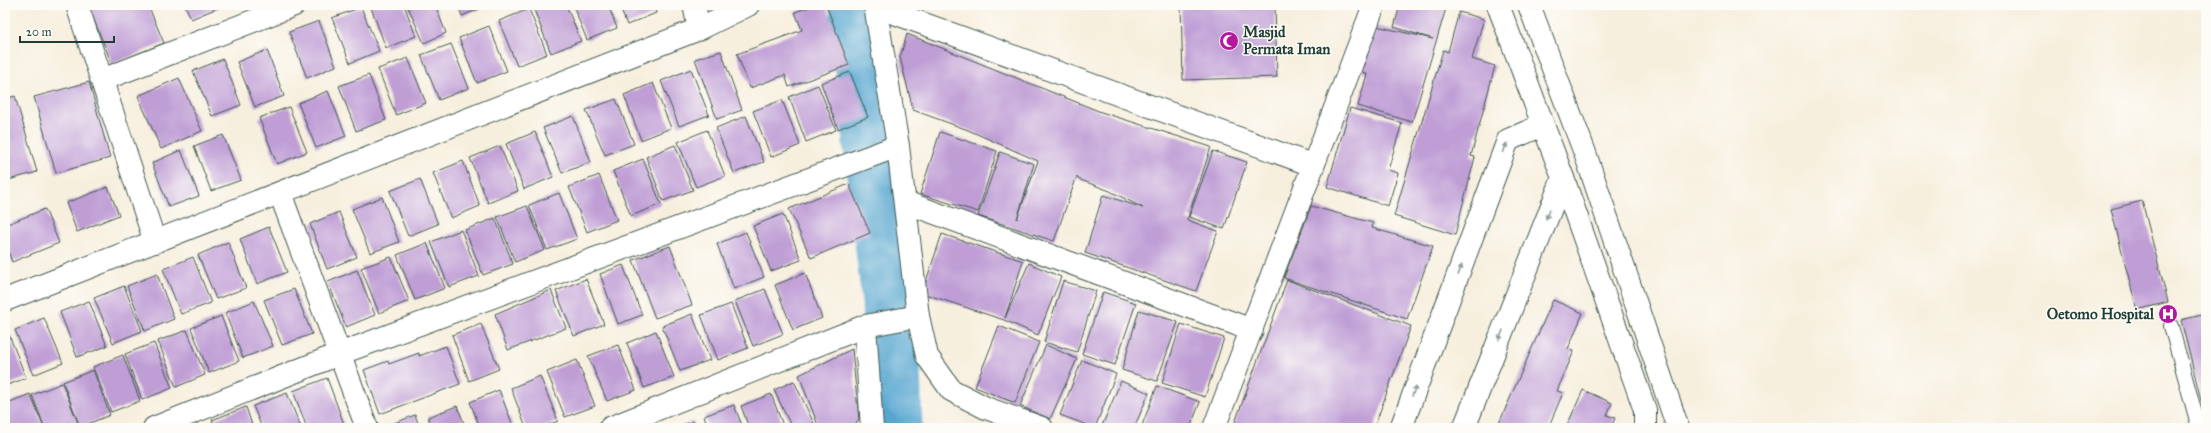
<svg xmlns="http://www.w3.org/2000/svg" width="2211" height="433" font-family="'IM FELL Great Primer',serif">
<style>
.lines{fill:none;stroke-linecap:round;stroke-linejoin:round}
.river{stroke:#56a6d0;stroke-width:57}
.building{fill:#bf9ed6}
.lane-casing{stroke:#3f584e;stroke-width:16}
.street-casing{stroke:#3f584e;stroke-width:24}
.lane{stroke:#fff;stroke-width:14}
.street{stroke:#fff;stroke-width:22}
.oneway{fill:#8f9e9a}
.labels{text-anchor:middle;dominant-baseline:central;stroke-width:3;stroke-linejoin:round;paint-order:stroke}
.poi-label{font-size:15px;font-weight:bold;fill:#1f3d34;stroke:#fdfcf7;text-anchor:start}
</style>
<rect width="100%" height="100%" fill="#fdfcf7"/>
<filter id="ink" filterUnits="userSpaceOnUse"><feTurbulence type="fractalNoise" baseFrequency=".025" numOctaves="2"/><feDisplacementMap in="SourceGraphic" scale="8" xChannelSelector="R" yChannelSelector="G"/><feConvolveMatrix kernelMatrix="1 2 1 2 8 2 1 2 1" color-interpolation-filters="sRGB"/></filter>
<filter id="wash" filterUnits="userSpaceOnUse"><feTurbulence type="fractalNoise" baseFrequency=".012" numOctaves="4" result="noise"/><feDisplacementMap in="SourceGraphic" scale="16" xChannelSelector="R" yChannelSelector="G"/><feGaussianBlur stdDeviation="0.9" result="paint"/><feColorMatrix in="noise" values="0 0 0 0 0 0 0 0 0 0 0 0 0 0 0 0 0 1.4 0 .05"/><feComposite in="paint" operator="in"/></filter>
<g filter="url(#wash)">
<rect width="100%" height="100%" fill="#f7efde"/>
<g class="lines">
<polyline class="river" points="858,5 868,115 890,300 894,428"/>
</g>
<g id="blocks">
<g class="building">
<polygon points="88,5 148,5 164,43 112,64"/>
<polygon points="185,5 220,5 220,7 191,19"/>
<polygon points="370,5 404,5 416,36 386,48"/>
<polygon points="407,5 435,5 446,33 424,43"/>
<polygon points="458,5 489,5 462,16"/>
<polygon points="539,5 566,5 581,41 551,53 533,7"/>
<polygon points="573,5 608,5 617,28 587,40"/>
<polygon points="619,5 653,5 656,13 627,25"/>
<polygon points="814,5 826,5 849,65 789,87 785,75 750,88 737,54 802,30 795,12"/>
<polygon points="1181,5 1275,5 1277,77 1183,80"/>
<polygon points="1400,5 1447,5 1412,122 1358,106 1367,74 1362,72 1376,26 1433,39 1394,27"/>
<polygon points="361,7 379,51 350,63 332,18"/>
<polygon points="529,9 547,54 517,66 499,21"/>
<polygon points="1459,12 1484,19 1472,59 1495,66 1471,156 1475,157 1455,235 1394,216 1443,50 1448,52"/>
<polygon points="319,21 336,66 307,78 289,32"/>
<polygon points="489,26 507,71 477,83 459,38"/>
<polygon points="907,34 1101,112 1211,147 1187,220 1218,231 1196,291 1085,253 1103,195 1143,208 1110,191 1078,179 1077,176 1054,241 978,216 1000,152 1034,164 1017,219 1038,161 968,130 913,110 900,57"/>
<polygon points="451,44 469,88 439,100 421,55"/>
<polygon points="267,50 284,96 255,107 237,62"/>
<polygon points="721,51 742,110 717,119 695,59"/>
<polygon points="5,56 10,74 5,76"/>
<polygon points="408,58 426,103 396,115 378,69"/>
<polygon points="223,59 241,105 212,116 193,71"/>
<polygon points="691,69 709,115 679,126 661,81"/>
<polygon points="850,72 868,117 838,129 821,83"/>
<polygon points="369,75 386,120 356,131 339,86"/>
<polygon points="179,78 202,131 161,149 138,96"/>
<polygon points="89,82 110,158 56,173 34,97"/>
<polygon points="653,83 671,128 641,140 624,95"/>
<polygon points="818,85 836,130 806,142 789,97"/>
<polygon points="328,91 346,136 316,148 298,103"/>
<polygon points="15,96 37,172 5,181 5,99"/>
<polygon points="616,99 634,144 605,155 586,110"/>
<polygon points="782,100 800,145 771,157 753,111"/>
<polygon points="289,107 307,152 277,164 259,118"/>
<polygon points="1350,108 1402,123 1388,170 1398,173 1388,206 1327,187"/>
<polygon points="573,116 591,162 562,173 543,128"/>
<polygon points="746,116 764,162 734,173 716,128"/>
<polygon points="707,130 725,176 696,187 678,142"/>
<polygon points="535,132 553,177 524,189 506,144"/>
<polygon points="940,132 997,151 978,212 920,194"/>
<polygon points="223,135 241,180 211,191 194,146"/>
<polygon points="675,145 693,190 663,201 646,157"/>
<polygon points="500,146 518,191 488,203 470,158"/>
<polygon points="181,150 199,196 169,207 152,163"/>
<polygon points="1213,151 1247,162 1224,229 1189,217"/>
<polygon points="643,159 661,204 631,216 613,171"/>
<polygon points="463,161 480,206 451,218 433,173"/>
<polygon points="599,175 617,220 587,232 569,187"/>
<polygon points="420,179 438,224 408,236 390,191"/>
<polygon points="849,184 870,233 811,258 789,209"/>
<polygon points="108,187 119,215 77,232 66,203"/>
<polygon points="559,193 577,239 547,250 529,205"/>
<polygon points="382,197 399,242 370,253 352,209"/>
<polygon points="2142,201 2168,302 2137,310 2111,209"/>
<polygon points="527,206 545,250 515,262 497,217"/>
<polygon points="1311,206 1373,223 1372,228 1433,246 1407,319 1284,278"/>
<polygon points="45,209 59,243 12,262 5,243 5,225"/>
<polygon points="339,212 357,257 327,269 310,224"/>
<polygon points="783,214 801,260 771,271 753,226"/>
<polygon points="495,218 513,264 483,275 465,230"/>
<polygon points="269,227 287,272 257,284 240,239"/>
<polygon points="461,230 479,276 449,287 431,242"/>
<polygon points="746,232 764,277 734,289 717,244"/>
<polygon points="942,234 1023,261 1005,318 1029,263 1061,277 1038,335 1004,320 922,293"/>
<polygon points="228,242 246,288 216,299 198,255"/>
<polygon points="427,243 445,288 415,300 397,255"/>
<polygon points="670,246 692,305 655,318 633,260"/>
<polygon points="193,257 211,303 181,314 163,269"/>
<polygon points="391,257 409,301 379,313 361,268"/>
<polygon points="623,265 642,315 618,324 600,274"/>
<polygon points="357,270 375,315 346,327 328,282"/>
<polygon points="805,273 822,318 793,330 775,285"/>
<polygon points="157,274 174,319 145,331 127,286"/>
<polygon points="586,279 604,324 574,336 556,291"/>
<polygon points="1287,280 1411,326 1374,428 1233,428"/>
<polygon points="1063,281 1096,291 1077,352 1044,342"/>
<polygon points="124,286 142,331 113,343 94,298"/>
<polygon points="294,289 312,334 282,345 264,300"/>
<polygon points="765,289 783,334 753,346 735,301"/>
<polygon points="551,290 566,328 508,350 495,314"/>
<polygon points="1103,292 1136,303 1115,365 1082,354"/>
<polygon points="1553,300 1583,313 1568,349 1574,351 1557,391 1563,393 1548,428 1497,428"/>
<polygon points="89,301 107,346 77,357 60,312"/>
<polygon points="254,301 273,346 243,358 225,313"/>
<polygon points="731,304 748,348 718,360 701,315"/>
<polygon points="1139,310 1178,322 1157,381 1122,370"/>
<polygon points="692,314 710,360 680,371 662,326"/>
<polygon points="2206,314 2206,416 2205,416 2181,320"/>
<polygon points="221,316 239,361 209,373 191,328"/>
<polygon points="44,318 63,363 33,375 15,330"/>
<polygon points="481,324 499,369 469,381 452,335"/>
<polygon points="1181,324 1224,338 1205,397 1162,383"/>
<polygon points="999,326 1039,342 1015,403 975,387"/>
<polygon points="187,330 205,375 176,387 158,341"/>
<polygon points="656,331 674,377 644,388 627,343"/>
<polygon points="8,332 26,378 5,386 5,333"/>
<polygon points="154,343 172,388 142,400 125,354"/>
<polygon points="618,345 636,390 607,401 588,356"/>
<polygon points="1046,345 1077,359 1050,419 1020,406"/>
<polygon points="446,346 460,384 380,414 364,370 388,361 389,364 419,353 419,356"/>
<polygon points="852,349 859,421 849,428 819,428 799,375"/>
<polygon points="123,355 140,401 111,412 93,367"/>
<polygon points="577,360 595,406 565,417 547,372"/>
<polygon points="1082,360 1116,374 1095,428 1060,415"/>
<polygon points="93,370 110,415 80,427 63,382"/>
<polygon points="540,376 558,421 540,428 526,428 511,388"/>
<polygon points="327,378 344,424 335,428 307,428 293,391"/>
<polygon points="794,381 816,428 792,428 774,390"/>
<polygon points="1121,381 1149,393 1134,428 1101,428"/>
<polygon points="62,383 80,428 45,428 32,395"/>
<polygon points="1157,386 1200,402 1190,428 1141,428"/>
<polygon points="499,390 514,428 480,428 470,402"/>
<polygon points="1583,390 1612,403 1607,415 1615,418 1611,428 1566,428"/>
<polygon points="287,393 301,428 262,428 253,406"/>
<polygon points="30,394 44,428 9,428 5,417 5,404"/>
<polygon points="771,394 784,428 749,428 741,406"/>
<polygon points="734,405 743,428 709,428 704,416"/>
<polygon points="457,406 466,428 432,428 428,417"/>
<polygon points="246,407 253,428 215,428 212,420"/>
<polygon points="415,415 420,428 382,428"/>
<polygon points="693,421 696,428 676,428"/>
</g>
</g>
</g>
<g filter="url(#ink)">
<use href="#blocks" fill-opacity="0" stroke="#3f584e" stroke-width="1"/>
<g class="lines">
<defs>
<polyline id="lane" points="2171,326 2199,428"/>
<g id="street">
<polyline points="77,5 155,242"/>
<polyline points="694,5 699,29"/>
<polyline points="875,5 898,146 918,316 927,356 951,390 986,408 1042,428"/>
<polyline points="1498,5 1563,178 1645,410 1645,428"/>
<polyline points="1529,5 1585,153 1678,428"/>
<polyline points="876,10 883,9 1312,165"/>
<polyline points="102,80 294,5"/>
<polyline points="280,193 367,428"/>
<polyline points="905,202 1252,330"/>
<polyline points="5,300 699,29 748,5"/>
<polyline points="865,326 872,428"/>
<polyline points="154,428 339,354 898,146"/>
<polyline points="610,428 865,326 918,316"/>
<polyline points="1214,428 1374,5"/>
<polyline points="1401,428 1508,140 1543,125"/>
<polyline points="1464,428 1563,178"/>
</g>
</defs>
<use href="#lane" class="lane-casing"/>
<use href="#street" class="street-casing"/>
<use href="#lane" class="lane"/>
<use href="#street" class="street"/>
</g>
<defs><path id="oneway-solid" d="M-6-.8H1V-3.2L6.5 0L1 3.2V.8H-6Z"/></defs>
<g class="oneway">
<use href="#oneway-solid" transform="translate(1505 148) rotate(-70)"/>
<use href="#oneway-solid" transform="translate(1548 214) rotate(112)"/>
<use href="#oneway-solid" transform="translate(1460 270) rotate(-70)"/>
<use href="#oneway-solid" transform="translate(1501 335) rotate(112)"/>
<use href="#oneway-solid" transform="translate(1414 391) rotate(-70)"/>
</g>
</g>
<defs>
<symbol id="mosque-disc" viewBox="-11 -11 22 22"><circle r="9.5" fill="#b5179e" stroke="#fdfcf7"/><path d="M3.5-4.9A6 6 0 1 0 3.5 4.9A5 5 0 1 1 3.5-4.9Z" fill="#fff"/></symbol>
<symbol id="hospital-disc" viewBox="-11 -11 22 22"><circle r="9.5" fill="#b5179e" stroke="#fdfcf7"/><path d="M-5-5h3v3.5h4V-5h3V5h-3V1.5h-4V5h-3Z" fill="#fff"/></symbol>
</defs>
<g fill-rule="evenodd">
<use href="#mosque-disc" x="1218" y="30" width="22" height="22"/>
<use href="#hospital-disc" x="2157" y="303" width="22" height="22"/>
</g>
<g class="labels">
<g class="poi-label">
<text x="1243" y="32">Masjid<tspan x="1243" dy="17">Permata Iman</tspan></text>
<text x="2154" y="314" text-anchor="end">Oetomo Hospital</text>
</g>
</g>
<rect width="2211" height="433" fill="none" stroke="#fdfcf7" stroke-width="20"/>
<path d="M20 36v6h94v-6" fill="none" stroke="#1f3d34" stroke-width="2"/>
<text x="26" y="36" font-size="12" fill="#1f3d34" stroke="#fdfcf7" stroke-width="3" paint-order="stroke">20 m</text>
</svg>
